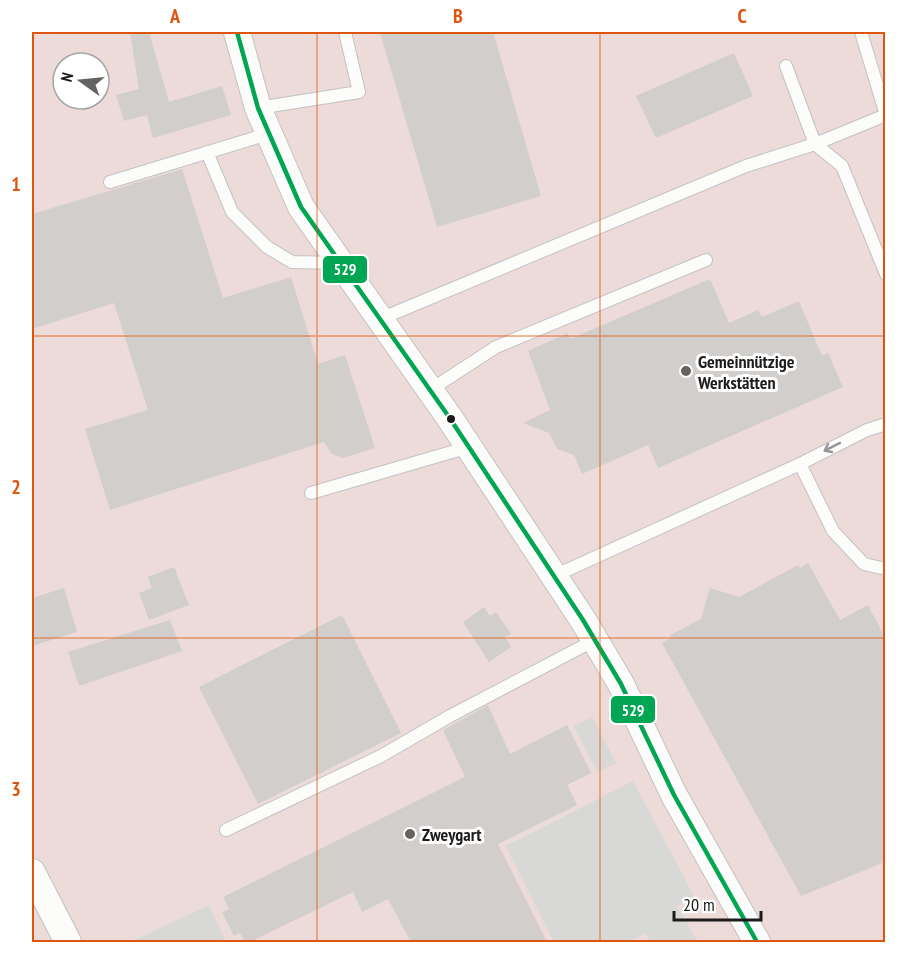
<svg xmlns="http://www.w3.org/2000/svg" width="917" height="974" font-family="'PT Sans Narrow',sans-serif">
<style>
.commercial{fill:#eddbda;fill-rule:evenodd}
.religious{fill:#d8d8d6}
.building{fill:#d1cecc}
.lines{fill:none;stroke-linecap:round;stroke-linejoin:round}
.service-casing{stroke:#c3c2c1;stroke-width:14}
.minor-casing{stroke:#c3c2c1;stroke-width:28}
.service{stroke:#fcfcfb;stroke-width:12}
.minor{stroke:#fcfcfb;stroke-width:26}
.bus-1-casing{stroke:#fff;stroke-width:9}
.bus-1{stroke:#00a651;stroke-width:4.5}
.oneway{stroke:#979797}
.grid{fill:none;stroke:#de560d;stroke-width:1.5;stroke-opacity:0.55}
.poi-dot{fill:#646362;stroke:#fff;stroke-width:2}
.bus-dot{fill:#1c1c1c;stroke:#fff;stroke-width:2}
.labels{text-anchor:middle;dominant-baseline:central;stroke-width:6;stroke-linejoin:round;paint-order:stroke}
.poi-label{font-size:18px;font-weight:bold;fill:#1c1c1c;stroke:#fff;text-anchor:start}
.line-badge{stroke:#fff;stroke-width:2}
.badge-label{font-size:16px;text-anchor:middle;font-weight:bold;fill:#fff}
.neatline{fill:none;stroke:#de560d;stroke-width:2}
.grid-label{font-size:20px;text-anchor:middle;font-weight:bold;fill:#de560d}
</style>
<rect width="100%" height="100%" fill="#eae8e5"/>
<path class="commercial" d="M 32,32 L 885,32 L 885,942 L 32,942 ZM 63,63 L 99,63 L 99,99 L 63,99 Z"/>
<g class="religious">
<polygon points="592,717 616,763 597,772 574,726"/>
<polygon points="633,781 694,896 677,906 698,942 651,942 646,933 628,942 554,942 506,846"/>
<polygon points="209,905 226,942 130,942"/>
</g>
<g class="building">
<polygon points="130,32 149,32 169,102 222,86 231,115 153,138 147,115 124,121 116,95 139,89"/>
<polygon points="380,32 493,32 541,196 437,227"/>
<polygon points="734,53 753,96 656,138 636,96"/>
<polygon points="182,169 223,298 291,277 318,364 345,355 375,448 343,458 332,454 324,442 110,510 85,429 148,410 114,303 32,329 32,214"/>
<polygon points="710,279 729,323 758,310 762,317 799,301 822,356 828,353 843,387 658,468 648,445 582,474 574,455 557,449 549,433 523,423 550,410 528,351 568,333 570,339"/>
<polygon points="808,563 840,620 868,605 885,638 885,862 801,896 662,643 671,638 670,635 701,619 710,588 739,597 798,565 800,568"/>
<polygon points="174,567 189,605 149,620 139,593 152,588 148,577"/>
<polygon points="64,588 77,632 32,646 32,598"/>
<polygon points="484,607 490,616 496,612 511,634 505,637 511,647 489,662 463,622"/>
<polygon points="342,615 401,733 258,804 199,687"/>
<polygon points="170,620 182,651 79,686 68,652"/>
<polygon points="488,705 510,754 567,725 591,773 567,785 577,805 498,844 547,942 411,942 388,899 362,912 353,892 250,942 245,942 240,933 234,936 222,912 229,909 223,897 465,777 443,730"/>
</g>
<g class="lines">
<defs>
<g id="service">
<polyline points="861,32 886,115"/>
<polyline points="258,108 359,92 345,32"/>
<polyline points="886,115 815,144 842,166 886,274"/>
<polyline points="207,152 232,212 267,247 292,262 339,263"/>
<polyline points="110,182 268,134"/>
<polyline points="380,319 746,166 815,144 786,66"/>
<polyline points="430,390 496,347 706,260"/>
<polyline points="886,424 867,430 800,464 833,531 864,564 886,569"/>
<polyline points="311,493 469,447"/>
<polyline points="554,576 800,464"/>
<polyline points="226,830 381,756 450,716 595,640"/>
</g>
<g id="minor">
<polyline points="237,32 258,108 301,207 449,417 583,620 621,684 674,795 757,942"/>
<polyline points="32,872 68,942"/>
</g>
</defs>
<use href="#service" class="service-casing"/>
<use href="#minor" class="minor-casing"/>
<use href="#service" class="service"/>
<use href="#minor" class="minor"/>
<defs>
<polyline id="bus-1" points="237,32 258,108 301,207 449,417 583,620 621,684 674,795 757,942"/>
</defs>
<use href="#bus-1" class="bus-1-casing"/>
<use href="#bus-1" class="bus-1"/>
</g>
<defs><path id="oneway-shaft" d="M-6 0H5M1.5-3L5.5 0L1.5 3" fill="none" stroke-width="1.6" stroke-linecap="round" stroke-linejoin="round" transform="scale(1.5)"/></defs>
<use class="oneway" href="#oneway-shaft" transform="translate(832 447) rotate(153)"/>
<path class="grid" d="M 317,32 L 317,942M 600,32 L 600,942M 32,336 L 886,336M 32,638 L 886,638"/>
<g class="poi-dot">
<circle cx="686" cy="371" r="6"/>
<circle cx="410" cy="834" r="6"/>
</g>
<circle class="bus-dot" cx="451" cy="419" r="5"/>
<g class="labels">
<g class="poi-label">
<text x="698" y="361">Gemeinnützige<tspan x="698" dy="21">Werkstätten</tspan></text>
<text x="422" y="834">Zweygart</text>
</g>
</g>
<g class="line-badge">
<rect x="322" y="255" width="46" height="29" rx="6" fill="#00a651"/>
<rect x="610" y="695" width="46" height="29" rx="6" fill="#00a651"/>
</g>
<g class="badge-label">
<text x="345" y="275">529</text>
<text x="633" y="716">529</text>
</g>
<rect width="917" height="974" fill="none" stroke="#ffffff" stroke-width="66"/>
<g transform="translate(81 81) rotate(285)"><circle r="28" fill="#ffffff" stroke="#a4a4a4" stroke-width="1.5"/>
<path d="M0-4.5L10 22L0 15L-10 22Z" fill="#646362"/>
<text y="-9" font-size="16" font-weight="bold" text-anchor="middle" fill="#1c1c1c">N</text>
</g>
<path d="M674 911v9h87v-9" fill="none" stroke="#1c1c1c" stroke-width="3"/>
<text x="683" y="911" font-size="18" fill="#1c1c1c" stroke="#ffffff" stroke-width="4.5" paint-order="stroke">20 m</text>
<rect x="33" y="33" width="851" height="908" class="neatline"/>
<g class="grid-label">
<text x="175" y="23">A</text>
<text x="458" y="23">B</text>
<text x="742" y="23">C</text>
<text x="16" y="191">1</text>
<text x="16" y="494">2</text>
<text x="16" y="796">3</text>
</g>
</svg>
